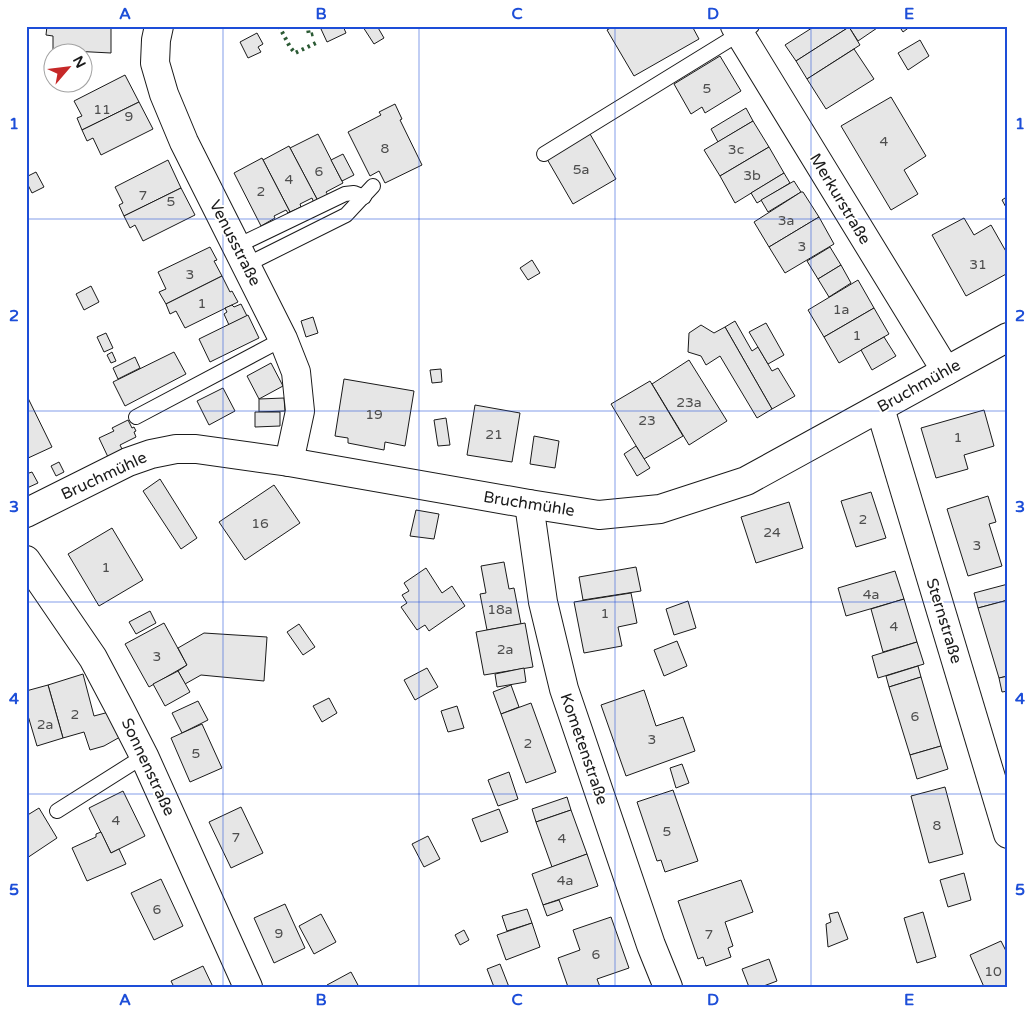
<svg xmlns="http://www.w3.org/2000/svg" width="1034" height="1013" font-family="'Varela Round',sans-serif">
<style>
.building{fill:#e6e6e6;stroke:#1a1a1a}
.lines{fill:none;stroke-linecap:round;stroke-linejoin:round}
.service-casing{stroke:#1a1a1a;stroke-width:16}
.minor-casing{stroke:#1a1a1a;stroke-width:30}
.service{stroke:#fff;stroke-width:14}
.minor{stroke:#fff;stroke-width:28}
.hedge{stroke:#2b5a34;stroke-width:4;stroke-dasharray:2.5 4;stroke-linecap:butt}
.grid{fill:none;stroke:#1d4ed8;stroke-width:1;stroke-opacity:0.55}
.labels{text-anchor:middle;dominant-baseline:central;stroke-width:4;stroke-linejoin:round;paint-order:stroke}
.number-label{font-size:14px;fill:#4d4d4d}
.street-label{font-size:16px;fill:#1a1a1a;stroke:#fff}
.neatline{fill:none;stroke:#1d4ed8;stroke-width:2}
.grid-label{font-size:16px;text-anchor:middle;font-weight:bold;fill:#1d4ed8}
</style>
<rect width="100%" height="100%" fill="#fff"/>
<g class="building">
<polygon points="47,26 111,26 111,53 53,50 53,36 46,35"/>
<polygon points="325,26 343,26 346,33 327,42 321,29"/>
<polygon points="365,26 377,26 384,38 374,44 363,27"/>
<polygon points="614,26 692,26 699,39 634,76 607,30"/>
<polygon points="815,26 849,27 796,61 785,45"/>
<polygon points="850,26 880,26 858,41 849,27"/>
<polygon points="899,26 911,26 903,32"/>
<polygon points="849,27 860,45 807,79 796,61"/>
<polygon points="257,33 263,44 258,47 261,52 248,58 240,42"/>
<polygon points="920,40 929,56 908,70 898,53"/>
<polygon points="854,49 874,79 826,109 807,79"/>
<polygon points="720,56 741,91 705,113 702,107 691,114 674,84"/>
<polygon points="125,75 139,102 82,130 77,118 82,116 74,101"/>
<polygon points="891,97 926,156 904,170 918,194 891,210 841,126"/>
<polygon points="139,102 153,129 101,155 93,138 87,141 82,130"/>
<polygon points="395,104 402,119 400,120 422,165 385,183 379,171 370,176 348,132 381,115 379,112"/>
<polygon points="746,108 753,121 718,142 711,129"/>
<polygon points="753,121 769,147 720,176 704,150"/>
<polygon points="318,134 343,183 326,192 328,195 318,201 290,148"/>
<polygon points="590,134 616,179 573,204 547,159"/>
<polygon points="289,146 318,201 314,203 312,198 300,204 301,207 290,212 263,160"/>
<polygon points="769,147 784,173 735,203 720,176"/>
<polygon points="343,154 354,175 342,181 331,160"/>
<polygon points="262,158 290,212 288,213 286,210 274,216 275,218 261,226 234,173"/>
<polygon points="168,160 181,188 124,216 119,205 123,203 115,187"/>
<polygon points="36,172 44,187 32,193 26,181 26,177"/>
<polygon points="784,173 790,183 757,203 751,193"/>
<polygon points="794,181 801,192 768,212 761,200"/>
<polygon points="181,188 195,215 143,241 135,225 130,228 124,216"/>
<polygon points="801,192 803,192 819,217 769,247 754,222"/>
<polygon points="1008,196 1008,211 1002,200"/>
<polygon points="819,217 834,244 785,273 769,247"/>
<polygon points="964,218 974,235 991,225 1008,255 1008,273 966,296 932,235"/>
<polygon points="210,247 217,260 214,261 222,276 166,304 159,292 166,289 158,272"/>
<polygon points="830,247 841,265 818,279 807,261"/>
<polygon points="532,260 540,273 528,280 520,268"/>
<polygon points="841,265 851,283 829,297 818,279"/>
<polygon points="222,276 230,292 232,291 238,302 185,328 176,311 170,314 166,304"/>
<polygon points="858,280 874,308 824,337 808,310"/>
<polygon points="91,286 99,302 84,310 76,294"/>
<polygon points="241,304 247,316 229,325 224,314 227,312 225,308 232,305 234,307"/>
<polygon points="874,308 889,334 839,363 824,337"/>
<polygon points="248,315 259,338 210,362 199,339"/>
<polygon points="313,317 318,333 306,337 301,321"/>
<polygon points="735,321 752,351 758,347 772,371 778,368 795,396 772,409 725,327"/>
<polygon points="766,323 784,355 768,364 749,332"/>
<polygon points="701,325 714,333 725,327 772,409 757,418 720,356 706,365 701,356 688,352 689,333"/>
<polygon points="106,333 113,348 104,352 97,337"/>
<polygon points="884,337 896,356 872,370 861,350"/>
<polygon points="112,352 116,361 111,363 107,355"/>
<polygon points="174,352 186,374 125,406 113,382"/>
<polygon points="135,357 140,368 118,379 113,368"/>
<polygon points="689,360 727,421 689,445 652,384"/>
<polygon points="271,363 283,386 259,399 247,376"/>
<polygon points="441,369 442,382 432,383 430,370"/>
<polygon points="344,379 414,391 405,446 385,442 384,450 348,443 348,438 335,436"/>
<polygon points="650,381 683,436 644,459 611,404"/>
<polygon points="223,388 235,411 209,425 197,401"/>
<polygon points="26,394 52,447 26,459"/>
<polygon points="284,398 285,411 259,412 259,399"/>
<polygon points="475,405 520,413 512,462 467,455"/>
<polygon points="984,410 994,446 964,455 968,469 936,478 921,428"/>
<polygon points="255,412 280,412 280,426 255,427"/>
<polygon points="446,418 450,445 438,446 434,420"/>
<polygon points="128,420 132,428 134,427 136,431 134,432 136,437 120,445 122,449 108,457 99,438 114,431 112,428"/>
<polygon points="534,436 559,441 555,468 530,464"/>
<polygon points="636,446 650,468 637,476 624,454"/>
<polygon points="59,462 64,472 56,476 51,466"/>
<polygon points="32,472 38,483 27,488 26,474"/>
<polygon points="160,479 197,538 181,549 143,491"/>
<polygon points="274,485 300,523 245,560 219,522"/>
<polygon points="871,492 886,538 856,547 841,501"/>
<polygon points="988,496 996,522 989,524 1002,566 968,576 947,509"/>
<polygon points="789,502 803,548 756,563 741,517"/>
<polygon points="416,510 439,514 434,539 410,536"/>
<polygon points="112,528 143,580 99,606 68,554"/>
<polygon points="504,562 509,589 514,588 521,624 487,630 480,594 486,593 481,566"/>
<polygon points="636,567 641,591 583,600 579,577"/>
<polygon points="426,568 442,593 452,586 465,606 429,631 425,625 417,630 401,607 407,603 402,595 409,591 404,583"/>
<polygon points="895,571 904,599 846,616 838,588"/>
<polygon points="1008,584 1008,600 978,608 974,593"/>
<polygon points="631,593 637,623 618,627 622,646 584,653 574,602"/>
<polygon points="904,599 917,642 883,652 871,609"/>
<polygon points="1008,600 1008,676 999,678 978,608"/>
<polygon points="688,601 696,628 674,635 666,609"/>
<polygon points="150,611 156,623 136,634 129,622"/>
<polygon points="164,623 187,665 149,687 125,644"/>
<polygon points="525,623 533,667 484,675 476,632"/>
<polygon points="299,624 315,647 303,655 287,632"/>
<polygon points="204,633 267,637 264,681 201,675 185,684 178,671 187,665 178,648"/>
<polygon points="677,641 687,666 664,676 654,650"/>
<polygon points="917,642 924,664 878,678 872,656"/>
<polygon points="918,666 921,677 889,687 886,676"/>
<polygon points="427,668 438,687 415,700 404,680"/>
<polygon points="524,668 526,682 497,687 495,674"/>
<polygon points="178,671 190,692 165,706 153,684"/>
<polygon points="83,674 94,716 109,712 120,737 104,746 90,750 84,732 63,738 48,685"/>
<polygon points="1008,676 1008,691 1002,692 999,678"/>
<polygon points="921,677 941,746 910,755 889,687"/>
<polygon points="48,685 63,738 37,746 26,709 26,691"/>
<polygon points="511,685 519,707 501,714 493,692"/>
<polygon points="644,690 656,726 683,717 695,751 626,776 601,705"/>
<polygon points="329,698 337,713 322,722 313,706"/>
<polygon points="198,701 208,720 182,733 172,713"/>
<polygon points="531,703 556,772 526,783 501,714"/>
<polygon points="457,706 464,728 448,732 441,711"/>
<polygon points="202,724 222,768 190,782 171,738"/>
<polygon points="941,746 948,769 917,779 910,755"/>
<polygon points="682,764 689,783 676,788 670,768"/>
<polygon points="509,772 518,799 498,806 488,780"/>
<polygon points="945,787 963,854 929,863 911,796"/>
<polygon points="673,790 698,861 665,872 661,860 657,861 637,802"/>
<polygon points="123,791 145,836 111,853 89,808"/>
<polygon points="567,797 571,810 536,822 532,809"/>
<polygon points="241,807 263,853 231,868 209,822"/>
<polygon points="39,808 57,838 27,858 26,816"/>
<polygon points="499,809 508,832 481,842 472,819"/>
<polygon points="571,810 587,854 552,867 536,822"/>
<polygon points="101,832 111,853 119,849 126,864 87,881 72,848 96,837 96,834"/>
<polygon points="428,836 440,859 424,867 412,844"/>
<polygon points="587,854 598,886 543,905 532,874"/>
<polygon points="964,873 971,900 948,907 940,880"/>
<polygon points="161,879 183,926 154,940 131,893"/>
<polygon points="741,880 753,912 725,922 733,946 728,948 731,957 706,966 703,957 698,959 678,901"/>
<polygon points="559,900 563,910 547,916 543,905"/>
<polygon points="285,904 305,948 274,963 254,918"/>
<polygon points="527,909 532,923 507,931 502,916"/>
<polygon points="838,912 848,939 828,947 826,924 831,922 829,914"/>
<polygon points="923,912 936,957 917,963 904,918"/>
<polygon points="321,914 336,942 314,954 299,926"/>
<polygon points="611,917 629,968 597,979 600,987 568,987 558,958 580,950 573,930"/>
<polygon points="532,923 540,947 506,960 497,935"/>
<polygon points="464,930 469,940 460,945 455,935"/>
<polygon points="1001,941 1008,955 1008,987 984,987 970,955"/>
<polygon points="769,959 777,981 761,987 749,987 742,969"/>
<polygon points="500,964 509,987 494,987 487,969"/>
<polygon points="203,966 213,987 174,987 171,981"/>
<polygon points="351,972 359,987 328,987 327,985"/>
</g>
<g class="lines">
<defs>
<g id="service">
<polyline points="544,154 752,26"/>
<polyline points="237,246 345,194 354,193 364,197"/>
<polyline points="246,265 346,215 373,186"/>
<polyline points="136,417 283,339"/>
<polyline points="57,811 144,756"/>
</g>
<g id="minor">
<polyline points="159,26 156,40 155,63 164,94 184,142 283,339 296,372 300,411 289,462"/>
<polyline points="735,26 946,371"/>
<polyline points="880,408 1008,834"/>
<polyline points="529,504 543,602 564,689 651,945 668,987"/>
<polyline points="26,513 128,462 151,454 176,449 196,449 289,462 529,504 599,515 660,509 746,481 1008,337"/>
<polyline points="26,560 93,658 120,709 144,756 248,987"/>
</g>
</defs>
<use href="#service" class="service-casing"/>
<use href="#minor" class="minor-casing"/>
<use href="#service" class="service"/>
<use href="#minor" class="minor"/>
<g class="hedge">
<polyline points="279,26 290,47 295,53 318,42"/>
<polyline points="312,26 308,29 309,35 314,34"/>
</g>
</g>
<path class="grid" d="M 223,26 L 223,987M 419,26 L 419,987M 615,26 L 615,987M 811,26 L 811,987M 26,219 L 1008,219M 26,411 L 1008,411M 26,602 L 1008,602M 26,794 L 1008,794"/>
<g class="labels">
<g class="number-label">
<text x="707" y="88">5</text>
<text x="102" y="109">11</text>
<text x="129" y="116">9</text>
<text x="884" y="141">4</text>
<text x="385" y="148">8</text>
<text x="736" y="149">3c</text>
<text x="581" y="169">5a</text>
<text x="319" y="171">6</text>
<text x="752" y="175">3b</text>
<text x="289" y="179">4</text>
<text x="261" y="191">2</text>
<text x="143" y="195">7</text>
<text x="171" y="201">5</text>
<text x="786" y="220">3a</text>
<text x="802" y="246">3</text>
<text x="978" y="264">31</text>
<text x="190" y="274">3</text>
<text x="202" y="303">1</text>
<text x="841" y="309">1a</text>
<text x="857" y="335">1</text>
<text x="689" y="402">23a</text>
<text x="374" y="414">19</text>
<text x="647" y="420">23</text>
<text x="494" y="434">21</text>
<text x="958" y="437">1</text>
<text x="863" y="519">2</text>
<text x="260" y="523">16</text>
<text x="772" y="532">24</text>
<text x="977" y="545">3</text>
<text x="106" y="567">1</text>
<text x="871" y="594">4a</text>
<text x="500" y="609">18a</text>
<text x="605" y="613">1</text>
<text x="894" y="626">4</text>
<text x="505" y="649">2a</text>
<text x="157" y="656">3</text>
<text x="75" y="714">2</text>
<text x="915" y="716">6</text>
<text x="45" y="724">2a</text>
<text x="652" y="739">3</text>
<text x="528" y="743">2</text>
<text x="196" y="753">5</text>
<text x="116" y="820">4</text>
<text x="937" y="825">8</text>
<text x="667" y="831">5</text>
<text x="236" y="837">7</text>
<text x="562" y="838">4</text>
<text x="565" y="880">4a</text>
<text x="157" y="909">6</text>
<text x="279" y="933">9</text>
<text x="709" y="934">7</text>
<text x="596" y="954">6</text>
<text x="993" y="971">10</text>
</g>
<g class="street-label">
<text transform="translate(840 199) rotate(59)">Merkurstraße</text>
<text transform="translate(235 243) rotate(63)">Venusstraße</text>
<text transform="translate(919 386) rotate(-29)">Bruchmühle</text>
<text transform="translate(104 476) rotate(-25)">Bruchmühle</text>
<text transform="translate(529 504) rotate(9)">Bruchmühle</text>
<text transform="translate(944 621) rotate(73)">Sternstraße</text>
<text transform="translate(584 749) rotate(71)">Kometenstraße</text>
<text transform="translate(148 767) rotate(65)">Sonnenstraße</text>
</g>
</g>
<rect width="1034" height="1013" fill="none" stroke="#ffffff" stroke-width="55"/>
<g transform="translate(68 68) rotate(62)"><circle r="24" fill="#ffffff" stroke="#a3a3a3"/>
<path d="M0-4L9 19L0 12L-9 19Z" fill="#c62828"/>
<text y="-8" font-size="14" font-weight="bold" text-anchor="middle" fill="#1a1a1a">N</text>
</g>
<rect x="28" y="28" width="978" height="958" class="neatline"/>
<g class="grid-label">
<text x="125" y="19">A</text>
<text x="321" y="19">B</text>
<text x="517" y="19">C</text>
<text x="713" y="19">D</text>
<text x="909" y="19">E</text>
<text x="14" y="129">1</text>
<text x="1020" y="129">1</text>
<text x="14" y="321">2</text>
<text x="1020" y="321">2</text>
<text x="14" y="512">3</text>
<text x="1020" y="512">3</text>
<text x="14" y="704">4</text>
<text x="1020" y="704">4</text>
<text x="14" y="895">5</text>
<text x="1020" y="895">5</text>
<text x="125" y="1005">A</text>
<text x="321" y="1005">B</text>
<text x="517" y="1005">C</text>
<text x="713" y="1005">D</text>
<text x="909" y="1005">E</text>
</g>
</svg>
